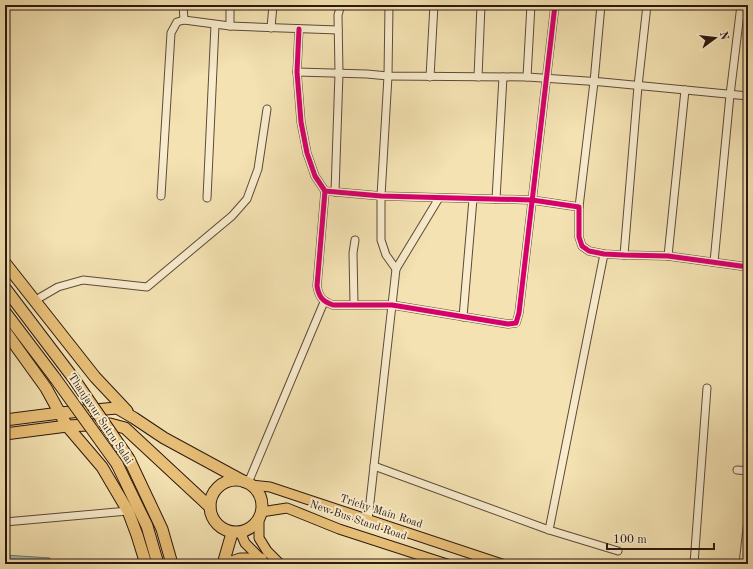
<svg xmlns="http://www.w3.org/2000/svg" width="753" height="569" font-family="'Old Standard TT',serif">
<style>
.water{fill:#9dbdb3;stroke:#707b71}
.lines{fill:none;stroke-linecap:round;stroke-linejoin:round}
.minor-casing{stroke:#5e4a38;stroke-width:9}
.major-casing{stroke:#2c180f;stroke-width:11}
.highway-casing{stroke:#2c180f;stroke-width:13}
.minor{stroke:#f8eccd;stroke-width:7}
.major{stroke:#eac179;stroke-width:9}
.highway{stroke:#eac179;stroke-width:11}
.highway-bridge-casing{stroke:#2c180f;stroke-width:13;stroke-linecap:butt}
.highway-bridge{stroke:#eac179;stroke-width:11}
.cycleway-casing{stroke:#f8eccd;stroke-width:8}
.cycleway{stroke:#d6006c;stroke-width:5}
.labels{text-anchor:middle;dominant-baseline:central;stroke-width:4;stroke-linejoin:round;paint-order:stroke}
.street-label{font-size:11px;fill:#2c180f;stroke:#f8eccd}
</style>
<rect width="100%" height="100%" fill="#f4e2b2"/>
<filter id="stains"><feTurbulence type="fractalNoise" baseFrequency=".005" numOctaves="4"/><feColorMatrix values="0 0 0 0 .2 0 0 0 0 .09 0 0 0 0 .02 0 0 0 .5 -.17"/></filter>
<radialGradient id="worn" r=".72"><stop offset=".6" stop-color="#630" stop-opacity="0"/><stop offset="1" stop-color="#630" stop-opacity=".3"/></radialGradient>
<polygon class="water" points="5,555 50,558 51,564 5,564"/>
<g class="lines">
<defs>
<g id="minor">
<polyline points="183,5 184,20"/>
<polyline points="389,5 388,76 381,196 381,240 386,255 396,269"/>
<polyline points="230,26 230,5"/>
<polyline points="271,28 273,5"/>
<polyline points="299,29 297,72 301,122 307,153 315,176 325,191 381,196 532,200 579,207 579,237 582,246 589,251 604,254 624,255 668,256 748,267"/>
<polyline points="297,72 367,74 388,76 527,77 602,82 748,96"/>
<polyline points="430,77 434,5"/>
<polyline points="478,77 481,5"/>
<polyline points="527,77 531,5"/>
<path d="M 325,191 L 317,286 C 319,297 322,301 333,305 L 392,305 L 508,324 L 516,323 L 519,313 L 555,5"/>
<polyline points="335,192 339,73 338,15 340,8 343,5"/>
<polyline points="161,196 171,33 177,22 184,20 230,26 338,30"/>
<polyline points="207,198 215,25"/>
<polyline points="496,199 503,77"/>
<polyline points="579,207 594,82 601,5"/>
<polyline points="624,255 638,86 647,5"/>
<polyline points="668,256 685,90"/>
<polyline points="714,262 730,95 741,5"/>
<polyline points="34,301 58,287 83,280 147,287 232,216 247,199 258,169 267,109"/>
<polyline points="354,304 353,253 355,240"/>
<polyline points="463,317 473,199"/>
<polyline points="374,466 549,530 618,551"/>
<polyline points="737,470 748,471"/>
<polyline points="248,483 324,302"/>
<polyline points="368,520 396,269 439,198"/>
<polyline points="5,522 128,511"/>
<polyline points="549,530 604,254"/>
<polyline points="694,564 707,388"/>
<polyline points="743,564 748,519"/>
</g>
<g id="major">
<polyline points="251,485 270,487 502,564"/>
<polyline points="261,512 287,508 339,529 447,564"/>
<polyline points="259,519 259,538 267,551 280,564"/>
<polyline points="244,531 242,536 245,543 266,564"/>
</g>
<g id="highway">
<polyline points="5,263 95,377 127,411"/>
<polyline points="5,288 74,379"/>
<polyline points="5,312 55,378"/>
<polyline points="5,331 46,388 67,426 102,467 128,511 137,535 146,564"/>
<polyline points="5,420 60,413 117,408 134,418 164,438 245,482"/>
<polyline points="5,434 67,426 110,424 125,428 210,507"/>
<polyline points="129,459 162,529 172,564"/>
<polyline points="117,464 147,526 158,564"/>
<circle cx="236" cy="506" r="26"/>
<polyline points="223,564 232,533"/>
<polyline points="226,564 240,559 261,559"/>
</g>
</defs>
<use href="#minor" class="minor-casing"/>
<use href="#major" class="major-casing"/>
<use href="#highway" class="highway-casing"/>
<use href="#minor" class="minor"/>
<use href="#major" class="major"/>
<use href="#highway" class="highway"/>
<defs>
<g id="highway-bridge">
<polyline points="55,378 117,464"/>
<polyline points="74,379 129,459"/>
</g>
</defs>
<use href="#highway-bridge" class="highway-bridge-casing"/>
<use href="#highway-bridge" class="highway-bridge"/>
<defs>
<g id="cycleway">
<polyline points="299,29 297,72 301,122 307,153 315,176 325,191 381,196 532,200 579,207 579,237 582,246 589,251 604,254 624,255 668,256 748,267"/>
<path d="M 325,191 L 317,286 C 319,297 322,301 333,305 L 392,305 L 508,324 L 516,323 L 519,313 L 555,5"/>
</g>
</defs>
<use href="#cycleway" class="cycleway-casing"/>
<use href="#cycleway" class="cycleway"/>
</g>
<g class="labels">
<g class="street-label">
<text transform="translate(100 419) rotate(56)">Thanjavur Sutru Salai</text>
<text transform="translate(381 512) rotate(18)">Trichy Main Road</text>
<text transform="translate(358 521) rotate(19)">New Bus Stand Road</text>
</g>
</g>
<rect width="753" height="569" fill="none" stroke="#f4e2b2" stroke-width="20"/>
<rect x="6" y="6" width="741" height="557" fill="none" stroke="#2c180f" stroke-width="2"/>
<rect x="10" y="10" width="733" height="549" fill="none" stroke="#2c180f"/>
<g transform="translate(715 38) rotate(75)" stroke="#f8eccd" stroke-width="3" paint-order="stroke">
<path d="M0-3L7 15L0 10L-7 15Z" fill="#2c180f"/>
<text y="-6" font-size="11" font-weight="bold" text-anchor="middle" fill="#2c180f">N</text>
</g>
<path d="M607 543v6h107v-6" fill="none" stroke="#2c180f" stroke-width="2"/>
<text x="613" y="543" font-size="12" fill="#2c180f" stroke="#f8eccd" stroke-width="3" paint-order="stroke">100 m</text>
<rect width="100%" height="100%" filter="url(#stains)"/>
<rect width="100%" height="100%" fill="url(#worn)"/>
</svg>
